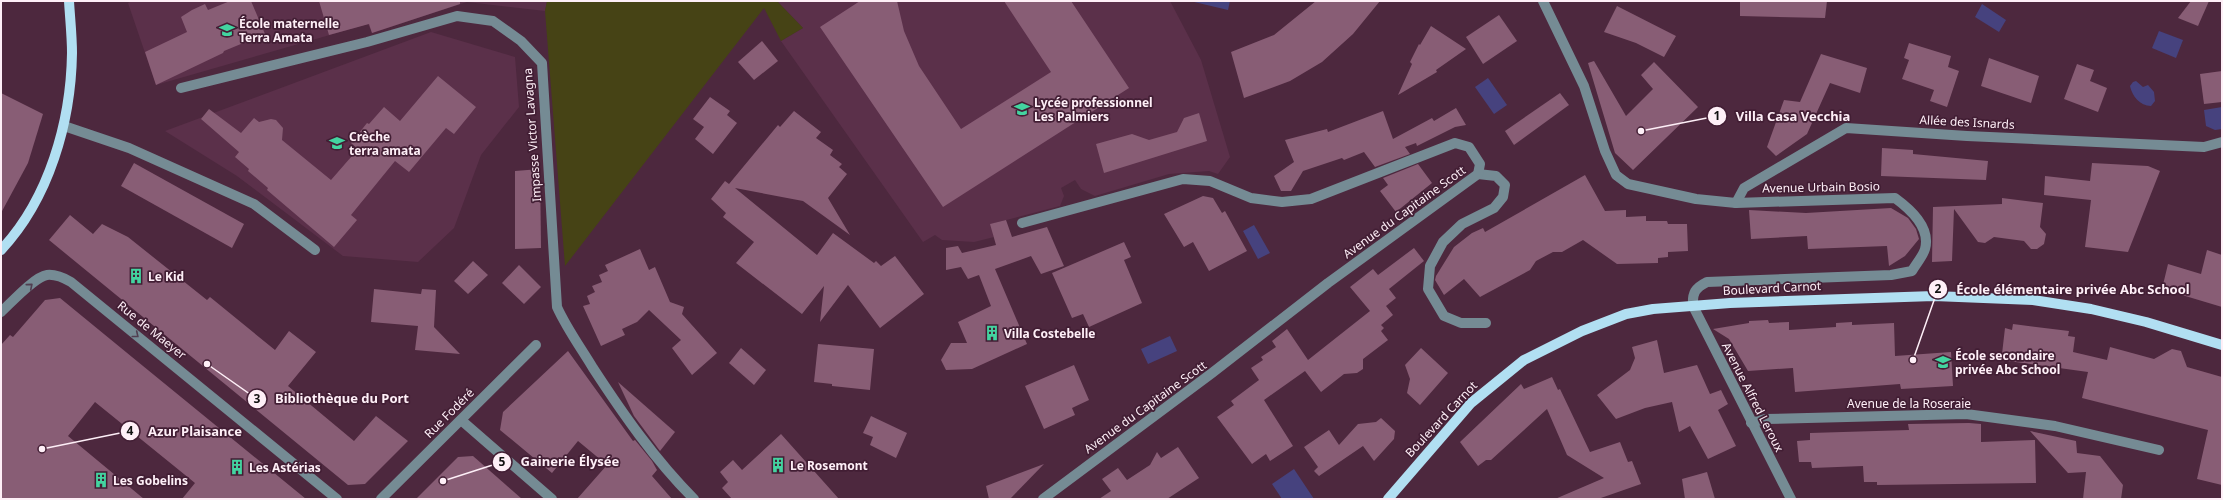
<svg xmlns="http://www.w3.org/2000/svg" width="2223" height="500" font-family="'Noto Sans',sans-serif">
<style>
.built{fill:#5b304a}
.green{fill:#464315}
.water{fill:#46427e}
.building{fill:#885d75}
.lines{fill:none;stroke-linecap:round;stroke-linejoin:round}
.minor{stroke:#758b94;stroke-width:10}
.major{stroke:#b1dff2;stroke-width:10}
.oneway{stroke:#513f51}
.labels{text-anchor:middle;dominant-baseline:central;stroke-width:3.5;stroke-linejoin:round;paint-order:stroke}
.poi-label{font-size:12px;font-weight:bold;fill:#feeff7;stroke:#421e34;text-anchor:start}
.street-label{font-size:12px;fill:#feeff7;stroke:#421e34}
.leader{fill:none;stroke:#feeff7;stroke-width:1.5}
.callout-dot{fill:#feeff7;stroke:#421e34;stroke-width:1.5}
.mark-label{font-size:12px;text-anchor:middle;font-weight:bold;fill:#111}
.callout-label{font-size:13px;text-anchor:middle;font-weight:bold;fill:#feeff7;stroke:#421e34;stroke-width:3.5;stroke-linejoin:round;paint-order:stroke}
</style>
<rect width="100%" height="100%" fill="#4d283e"/>
<g class="built">
<polygon points="132,1 547,1 545,11 467,2 372,33 368,24 156,85 128,3"/>
<polygon points="777,1 1170,1 1201,60 1230,157 1218,174 1209,171 1169,174 1095,196 1081,189 1075,180 1061,188 1064,196 1060,206 991,224 994,237 974,242 942,240 935,235 923,242 781,41 803,28"/>
<polygon points="431,32 515,57 519,107 481,155 454,228 418,262 343,256 237,176 165,131"/>
</g>
<polygon class="green" points="547,1 777,1 803,28 781,41 764,8 565,266 545,11"/>
<g class="water">
<polygon points="1190,1 1230,1 1228,10"/>
<polygon points="1982,4 2006,20 1999,32 1975,17"/>
<polygon points="2159,31 2183,40 2176,58 2152,48"/>
<polygon points="1488,78 1507,105 1494,114 1475,87"/>
<path d="M 2136,81 L 2143,87 L 2148,85 L 2154,92 L 2155,101 L 2151,106 C 2140,106 2132,96 2130,86 L 2133,82 Z"/>
<polygon points="2222,107 2222,129 2215,130 2206,126 2204,110"/>
<polygon points="1254,225 1270,253 1258,259 1243,231"/>
<polygon points="1170,336 1177,351 1148,364 1141,349"/>
<polygon points="1294,469 1314,499 1282,499 1272,484"/>
</g>
<g class="building">
<polygon points="230,1 251,1 265,34 224,51 223,53 156,85 145,52 187,32 181,17 192,10 205,4 208,10"/>
<polygon points="319,1 460,1 460,4 372,33 369,24 329,35"/>
<polygon points="860,1 897,1 904,31 919,66 961,129 1051,72 1004,1 1071,1 1129,88 943,207 820,27"/>
<polygon points="1316,1 1380,1 1353,34 1322,62 1290,81 1244,98 1231,52 1274,35"/>
<polygon points="1740,1 1827,1 1825,18 1740,16"/>
<polygon points="2191,1 2209,1 2198,26 2178,18"/>
<polygon points="1617,6 1676,36 1664,57 1636,43 1604,32"/>
<polygon points="1499,15 1517,41 1483,64 1466,37"/>
<polygon points="1431,26 1466,49 1436,70 1437,72 1398,95 1412,64 1410,62 1419,44 1420,45"/>
<polygon points="762,41 778,61 754,80 738,62"/>
<polygon points="1909,43 1951,56 1948,67 1959,71 1947,107 1930,101 1934,90 1902,79 1909,60 1904,58"/>
<polygon points="1821,54 1867,68 1860,93 1830,83 1807,134 1776,156 1767,147 1784,100 1800,102"/>
<polygon points="1989,58 2039,76 2031,103 1981,86"/>
<polygon points="1594,61 1626,116 1653,89 1641,75 1654,62 1698,107 1633,170 1615,153 1588,63"/>
<polygon points="2077,64 2094,70 2090,81 2107,88 2098,112 2064,99"/>
<polygon points="2222,71 2222,102 2204,104 2200,74"/>
<polygon points="438,76 476,107 454,134 446,128 409,172 395,161 351,215 357,220 334,247 267,190 268,188 248,171 249,169 235,157 239,152 201,119 209,109 241,133 254,118 259,122 271,119 276,120 283,128 282,140 331,180 358,149 351,143 367,123 369,124 384,107 400,121"/>
<polygon points="1,93 43,114 28,163 1,213"/>
<polygon points="1560,93 1569,105 1514,145 1505,131"/>
<polygon points="710,97 730,111 727,115 737,123 713,154 695,139 704,127 693,119"/>
<polygon points="1456,108 1466,125 1455,127 1417,146 1416,143 1405,147 1410,154 1375,167 1364,152 1344,160 1342,158 1303,171 1291,191 1281,191 1274,176 1294,162 1285,140 1327,129 1328,132 1383,111 1393,139 1432,118 1434,121"/>
<polygon points="794,111 821,132 816,138 833,150 830,155 842,164 839,167 847,174 828,198 850,235 803,201 735,188 817,255 833,233 874,263 876,261 881,266 895,256 924,294 880,328 848,285 820,322 824,286 802,314 736,263 754,242 723,217 726,213 711,199 725,181 729,184 778,125 780,127"/>
<polygon points="1199,113 1207,141 1104,173 1096,144 1132,134 1149,140 1177,132 1184,118"/>
<polygon points="1882,148 1913,150 1913,154 1988,161 1986,180 1881,176"/>
<polygon points="134,163 244,224 232,248 121,186"/>
<polygon points="2092,163 2148,166 2160,171 2128,252 2085,247 2091,200 2044,195 2045,176 2090,181"/>
<polygon points="1418,164 1432,183 1396,212 1380,191 1388,185 1383,178"/>
<polygon points="540,169 541,248 515,249 515,171"/>
<polygon points="1585,175 1605,211 1626,210 1626,217 1646,216 1646,221 1667,221 1668,224 1687,224 1688,251 1668,252 1668,257 1658,258 1658,263 1617,264 1583,240 1562,252 1553,252 1536,261 1530,270 1480,297 1464,279 1444,295 1435,280 1436,276 1454,247 1472,233 1483,228 1485,232"/>
<polygon points="1203,196 1213,198 1222,213 1225,211 1247,251 1209,271 1193,242 1184,247 1164,214"/>
<polygon points="2002,198 2043,203 2040,227 2046,234 2044,244 2037,249 2031,249 2024,241 1994,237 1985,243 1978,242 1954,209 1952,261 1932,262 1933,207 2002,204"/>
<polygon points="1891,208 1908,218 1916,229 1919,239 1905,256 1889,266 1887,246 1808,249 1807,236 1751,239 1749,210 1806,213"/>
<polygon points="70,215 93,234 102,224 128,237 207,300 210,297 275,350 289,331 316,352 288,386 354,441 376,416 408,441 365,484 348,485 49,240"/>
<polygon points="1006,220 1012,237 1047,227 1064,266 1041,274 1031,256 995,269 1027,344 972,369 946,370 941,360 951,343 967,343 958,322 991,306 979,275 968,279 961,267 946,270 946,248 958,246 962,253 996,245 990,224"/>
<polygon points="1124,242 1131,257 1124,260 1142,303 1089,327 1083,314 1072,318 1052,273"/>
<polygon points="1414,248 1424,261 1389,289 1396,298 1386,306 1393,315 1381,325 1384,328 1381,331 1388,340 1363,359 1363,369 1357,373 1344,374 1321,392 1305,371 1264,400 1293,446 1270,461 1266,454 1252,464 1217,417 1234,405 1231,401 1259,380 1251,368 1263,360 1261,357 1276,347 1272,341 1287,329 1308,360 1370,311 1350,287 1373,269 1378,275"/>
<polygon points="640,249 649,270 655,267 670,302 684,307 682,314 717,353 692,375 672,348 681,340 649,310 637,322 622,329 625,335 601,346 583,306 590,304 587,296 595,292 592,286 602,282 599,275 608,271 605,265"/>
<polygon points="2207,250 2222,255 2222,307 2162,289 2168,264 2201,274"/>
<polygon points="473,261 488,275 468,294 454,281"/>
<polygon points="519,265 541,287 524,304 502,283"/>
<polygon points="374,289 421,294 422,289 436,290 434,327 460,354 415,350 418,326 371,322"/>
<polygon points="60,298 132,357 306,499 182,499 195,483 95,402 68,436 144,499 1,499 1,345 10,335 13,337 45,300"/>
<polygon points="1768,320 1769,323 1789,322 1789,330 1836,327 1836,323 1852,322 1852,325 1894,323 1895,356 1951,352 1953,386 1901,389 1900,384 1795,392 1793,368 1748,371 1729,339 1713,329 1749,323 1749,321"/>
<polygon points="2013,324 2069,331 2068,336 2075,337 2073,352 2107,360 2110,347 2154,359 2172,349 2181,351 2187,367 2222,377 2222,485 2197,479 2208,430 2082,398 2088,372 2008,361 2009,355 2002,354 2005,328 2012,330"/>
<polygon points="1657,340 1664,373 1697,365 1710,394 1721,390 1728,404 1718,410 1736,446 1708,459 1690,426 1679,432 1672,402 1645,408 1616,419 1597,395 1630,370 1635,358 1632,347"/>
<polygon points="818,344 874,349 870,390 832,386 832,384 814,382"/>
<polygon points="741,348 766,370 754,385 729,363"/>
<polygon points="1421,348 1448,373 1420,405 1407,393 1410,379 1405,365"/>
<polygon points="568,351 633,441 635,440 652,461 657,470 652,476 672,499 577,499 607,465 578,441 552,473 500,430 503,412"/>
<polygon points="1074,365 1089,400 1072,408 1075,415 1044,429 1025,386"/>
<polygon points="1552,377 1558,390 1560,389 1590,452 1620,442 1628,462 1632,461 1641,484 1598,499 1555,499 1604,478 1567,455 1547,409 1491,460 1486,460 1478,466 1460,442 1521,384 1524,389"/>
<polygon points="618,382 675,432 660,451 634,416"/>
<polygon points="871,416 907,433 896,458 870,445 873,437 863,433"/>
<polygon points="1381,418 1395,431 1394,439 1374,461 1363,446 1319,476 1314,471 1318,467 1304,447 1329,430 1339,445 1358,424 1376,422"/>
<polygon points="1969,423 1981,424 1981,442 2035,440 2036,483 1877,485 1877,482 1864,482 1863,466 1812,468 1811,462 1799,462 1797,441 1810,440 1810,433 1909,430 1908,424"/>
<polygon points="2030,431 2076,441 2077,453 2100,456 2123,485 2121,499 2083,499 2086,472 2068,473"/>
<polygon points="781,434 839,499 732,499 722,488 728,482 720,472 733,460 742,470"/>
<polygon points="1178,447 1199,478 1167,499 1099,499 1111,491 1102,479 1118,468 1127,480 1150,465 1157,452 1161,458"/>
<polygon points="473,456 522,499 416,499 458,457"/>
<polygon points="1044,464 1010,499 989,499 986,486"/>
<polygon points="1707,472 1715,499 1685,499 1682,479"/>
</g>
<g class="lines">
<g class="minor">
<path d="M 1543,1 L 1584,86 L 1605,151 L 1616,175 L 1628,184 L 1696,199 L 1736,203 L 1895,198 C 1910,209 1931,227 1925,249 C 1923,256 1916,264 1912,271 L 1891,275 L 1707,282 C 1695,288 1692,293 1693,306 L 1791,499"/>
<path d="M 181,88 L 367,42 L 457,16 L 493,21 L 521,41 L 542,63 L 557,307 C 567,329 581,348 593,368 C 623,414 655,460 694,499"/>
<polyline points="64,126 129,148 254,204 315,250"/>
<polyline points="1478,174 1496,176 1505,185 1503,197 1494,208 1462,224 1443,242 1430,266 1428,289 1444,316 1461,323 1486,323"/>
<polyline points="1736,203 1744,188 1846,128 1967,136 2204,147 2222,142"/>
<polyline points="1022,223 1183,179 1210,181 1251,198 1282,202 1311,199 1455,143 1469,147 1480,164 1478,174 1328,283 1212,373 1043,499"/>
<path d="M 1,312 C 11,303 34,277 47,275 C 56,274 64,278 71,282 L 337,499"/>
<polyline points="461,420 552,499"/>
<polyline points="1751,423 1765,419 1966,414 2055,426 2159,450"/>
<polyline points="381,499 536,345"/>
</g>
<g class="major">
<path d="M 1,250 C 49,199 71,122 72,53 C 72,36 70,18 69,1"/>
<polyline points="1388,499 1471,403 1524,360 1582,331 1626,314 1653,309 1730,303 1934,296 2033,300 2091,309 2146,322 2222,345"/>
</g>
</g>
<defs><path id="oneway-chevron" d="M-2-3.5L2.5 0L-2 3.5" fill="none" stroke-width="1.6" stroke-linecap="round" stroke-linejoin="round"/></defs>
<g class="oneway">
<use href="#oneway-chevron" transform="translate(30 286) rotate(-40)"/>
<use href="#oneway-chevron" transform="translate(136 335) rotate(39)"/>
</g>
<defs>
<symbol id="school-bare" viewBox="-9 -9 18 18"><path d="M0-5L7-2L0 1L-7-2ZM-4 1L0 2.5L4 1V4Q0 6-4 4Z" fill="#43d4a0" stroke="#421e34" stroke-width="2.5" paint-order="stroke"/></symbol>
<symbol id="building-bare" viewBox="-9 -9 18 18"><path d="M-4-6H4V6H1V3H-1V6H-4ZM-2.5-4.3h1.7v1.8h-1.7ZM.8-4.3h1.7v1.8H.8ZM-2.5-1h1.7V.8h-1.7ZM.8-1h1.7V.8H.8Z" fill="#43d4a0" stroke="#421e34" stroke-width="2.5" paint-order="stroke"/></symbol>
</defs>
<g fill-rule="evenodd">
<use href="#school-bare" x="216" y="19" width="22" height="22"/>
<use href="#school-bare" x="1011" y="98" width="22" height="22"/>
<use href="#school-bare" x="326" y="132" width="22" height="22"/>
<use href="#building-bare" x="125" y="265" width="22" height="22"/>
<use href="#building-bare" x="981" y="322" width="22" height="22"/>
<use href="#school-bare" x="1932" y="351" width="22" height="22"/>
<use href="#building-bare" x="767" y="454" width="22" height="22"/>
<use href="#building-bare" x="226" y="456" width="22" height="22"/>
<use href="#building-bare" x="90" y="469" width="22" height="22"/>
</g>
<g class="labels">
<g class="poi-label">
<text x="239" y="23">École maternelle<tspan x="239" dy="14">Terra Amata</tspan></text>
<text x="1034" y="102">Lycée professionnel<tspan x="1034" dy="14">Les Palmiers</tspan></text>
<text x="349" y="136">Crèche<tspan x="349" dy="14">terra amata</tspan></text>
<text x="148" y="276">Le Kid</text>
<text x="1004" y="333">Villa Costebelle</text>
<text x="1955" y="355">École secondaire<tspan x="1955" dy="14">privée Abc School</tspan></text>
<text x="790" y="465">Le Rosemont</text>
<text x="249" y="467">Les Astérias</text>
<text x="113" y="480">Les Gobelins</text>
</g>
<g class="street-label">
<text transform="translate(1967 122) rotate(3)">Allée des Isnards</text>
<text transform="translate(532 135) rotate(-94)">Impasse Victor Lavagna</text>
<text transform="translate(1821 187) rotate(-1)">Avenue Urbain Bosio</text>
<text transform="translate(1404 212) rotate(-36)">Avenue du Capitaine Scott</text>
<text transform="translate(1772 288) rotate(-3)">Boulevard Carnot</text>
<text transform="translate(152 330) rotate(39)">Rue de Maeyer</text>
<text transform="translate(1753 397) rotate(63)">Avenue Alfred Leroux</text>
<text x="1909" y="403">Avenue de la Roseraie</text>
<text transform="translate(1145 407) rotate(-36)">Avenue du Capitaine Scott</text>
<text transform="translate(449 413) rotate(-45)">Rue Fodéré</text>
<text transform="translate(1441 419) rotate(-47)">Boulevard Carnot</text>
</g>
</g>
<path class="leader" d="M1641 131L1717 116M1913 360L1938 289M207 364L257 399M42 449L130 431M443 481L502 462"/>
<g class="callout-dot">
<circle cx="1641" cy="131" r="4"/>
<circle cx="1913" cy="360" r="4"/>
<circle cx="207" cy="364" r="4"/>
<circle cx="42" cy="449" r="4"/>
<circle cx="443" cy="481" r="4"/>
<circle cx="1717" cy="116" r="10"/>
<circle cx="1938" cy="289" r="10"/>
<circle cx="257" cy="399" r="10"/>
<circle cx="130" cy="431" r="10"/>
<circle cx="502" cy="462" r="10"/>
</g>
<g class="mark-label">
<text x="1717" y="120">1</text>
<text x="1938" y="293">2</text>
<text x="257" y="403">3</text>
<text x="130" y="435">4</text>
<text x="502" y="466">5</text>
</g>
<g class="callout-label">
<text x="1793" y="121">Villa Casa Vecchia</text>
<text x="2073" y="294">École élémentaire privée Abc School</text>
<text x="342" y="403">Bibliothèque du Port</text>
<text x="195" y="436">Azur Plaisance</text>
<text x="570" y="466">Gainerie Élysée</text>
</g>
<rect width="2223" height="500" fill="none" stroke="#feeff7" stroke-width="4"/>
</svg>
